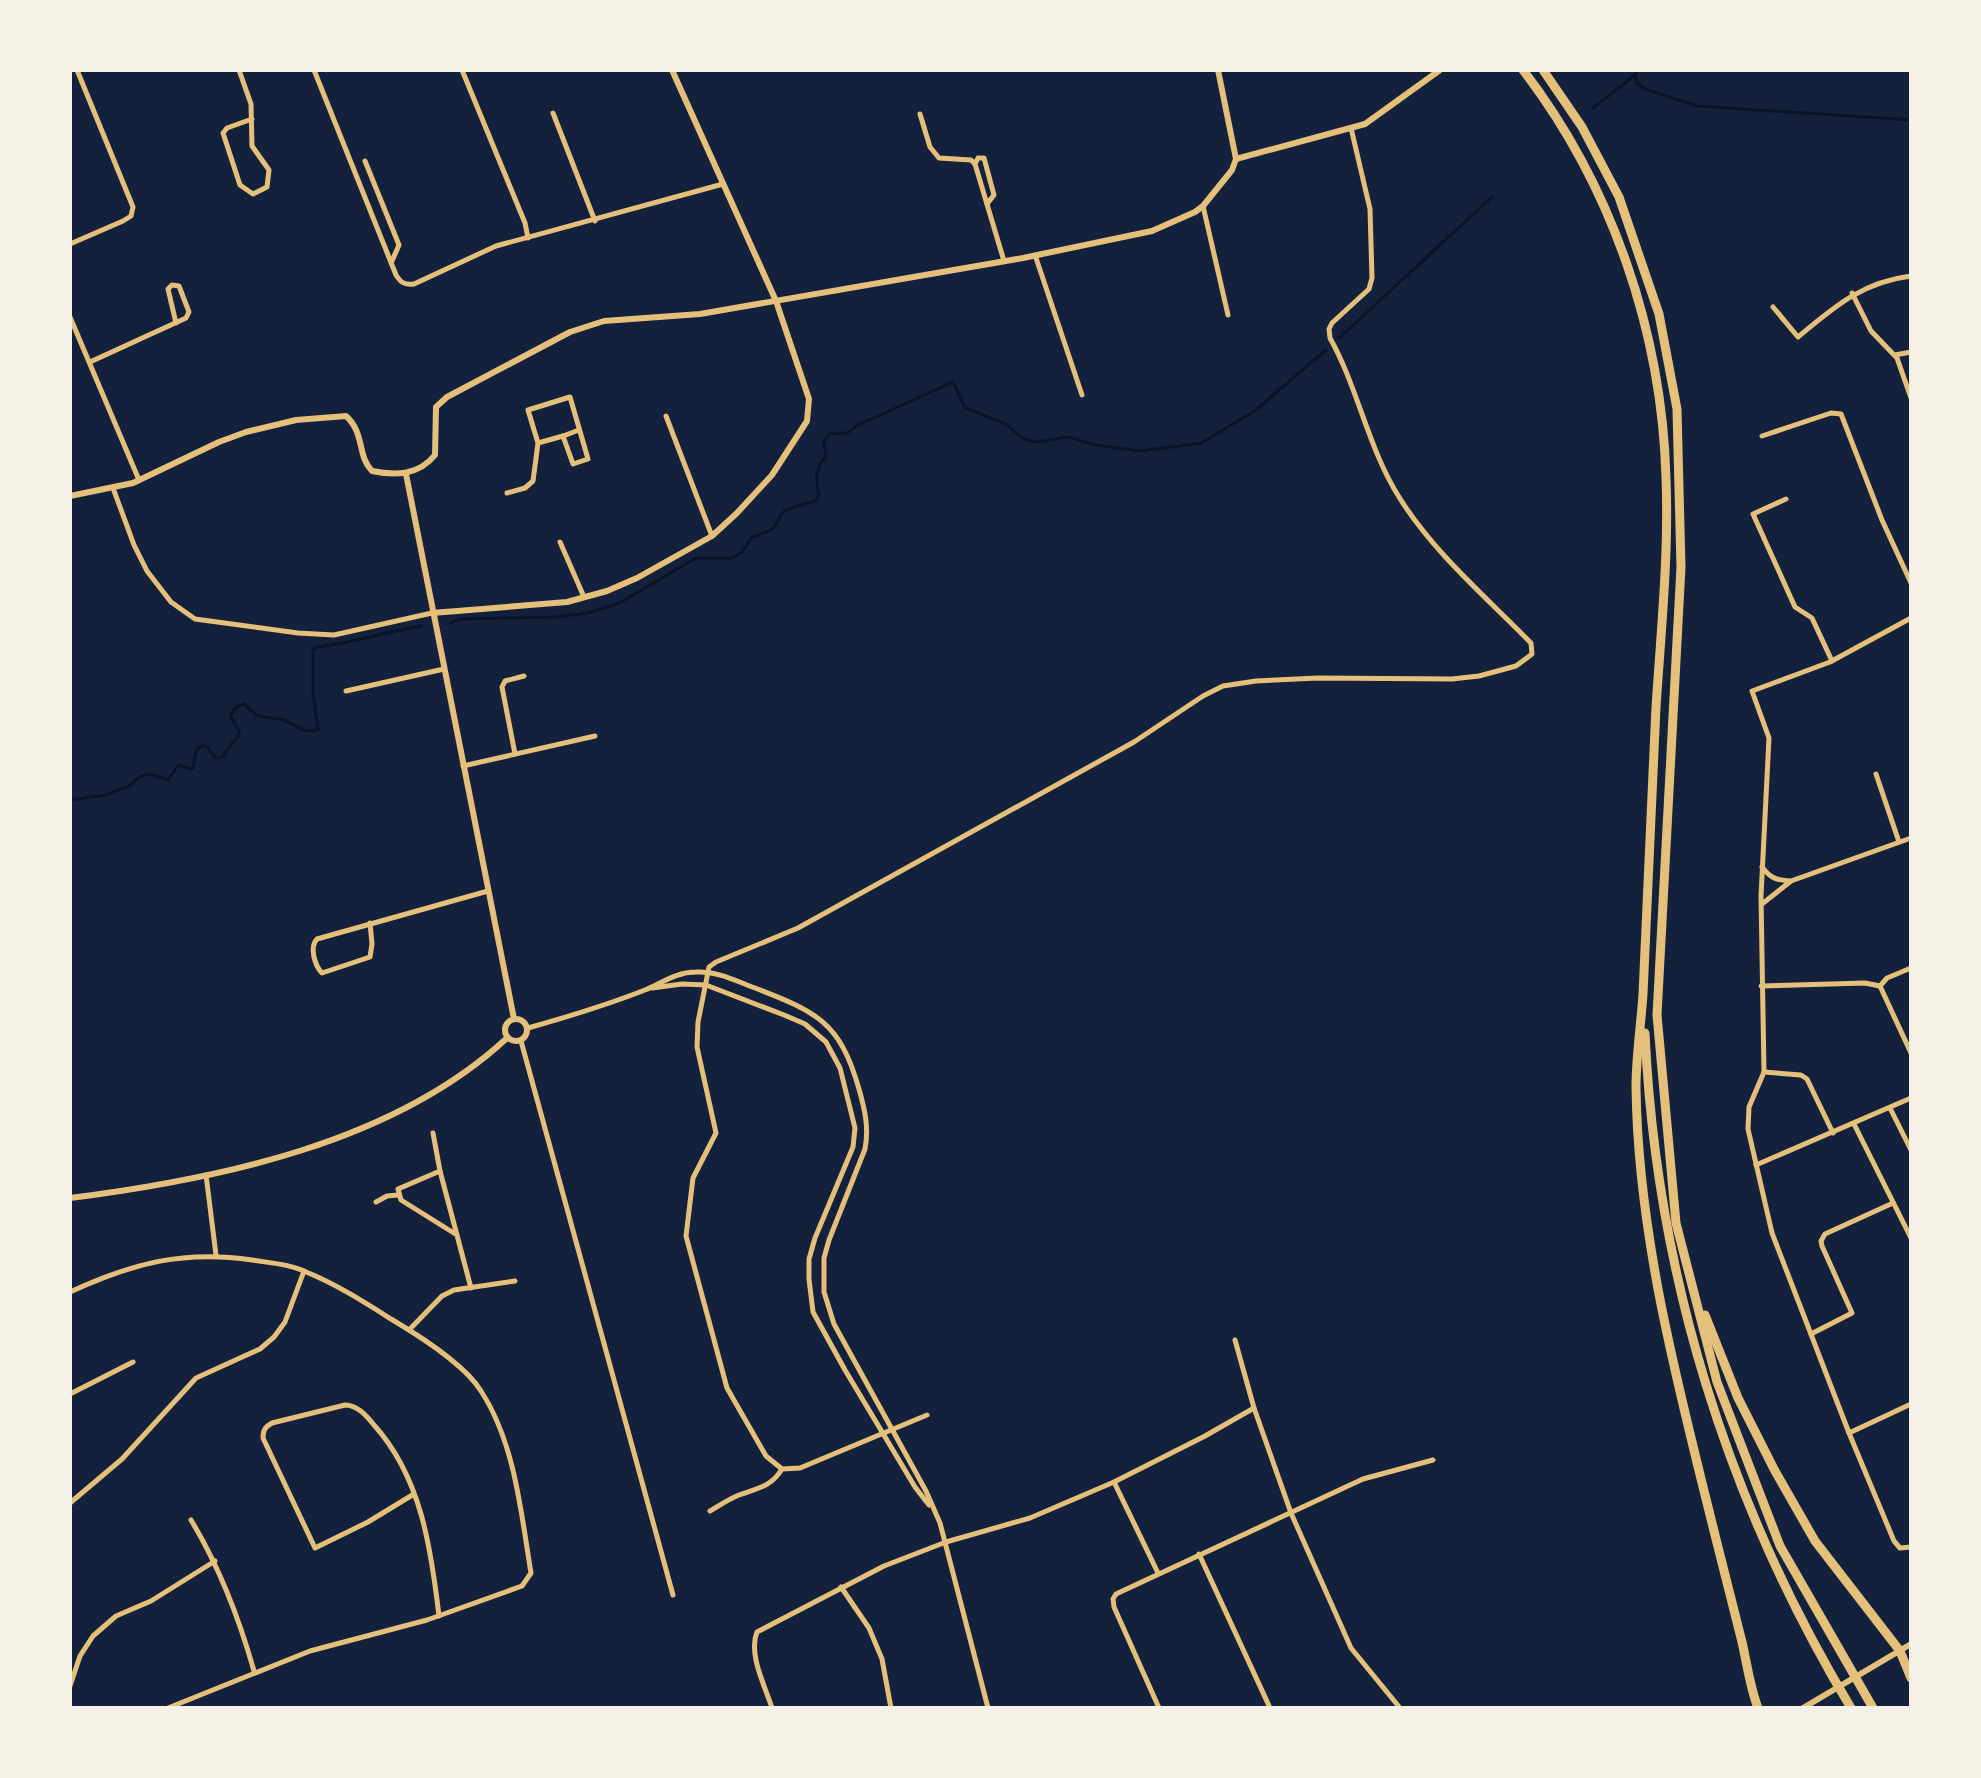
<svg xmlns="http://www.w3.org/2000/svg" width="1981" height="1778" font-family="Manrope,sans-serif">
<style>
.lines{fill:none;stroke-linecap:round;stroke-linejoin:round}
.stream{stroke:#0b132b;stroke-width:3}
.minor{stroke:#e5c07b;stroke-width:5}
.tertiary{stroke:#e5c07b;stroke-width:6}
.trunk{stroke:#e5c07b;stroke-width:9}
</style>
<rect width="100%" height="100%" fill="#14213d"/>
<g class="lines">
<g class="stream">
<polyline points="1635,75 1637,83 1645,89 1697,106 1911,120"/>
<polyline points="1593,108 1635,75 1637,70"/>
<polyline points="1339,338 1492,197"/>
<path d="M 451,623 L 460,619 L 553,617 L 589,613 L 621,602 L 696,558 L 731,558 L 742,552 L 752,537 C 778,529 771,530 785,510 L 815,501 L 819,495 C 816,479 814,470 826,456 L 824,441 L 829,434 L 847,433 L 858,425 L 953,382 L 965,408 L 1004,423 L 1024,439 L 1037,442 L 1068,437 L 1096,445 L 1141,451 L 1201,443 L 1256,410 L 1326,350"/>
<path d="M 70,800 L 106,795 L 131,785 L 139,777 L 148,774 L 168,780 L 178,765 L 193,769 L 196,750 L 202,746 L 207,747 L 216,758 L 222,757 L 240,733 L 230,715 L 236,707 L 244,704 L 258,716 L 284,720 L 305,731 L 318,730 L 313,693 L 313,650 L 317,647 C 353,643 386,632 421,626"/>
</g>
<g class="minor">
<polyline points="239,70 251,104 252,146 269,170 267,187 253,194 240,185 223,133 227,128 252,119"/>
<path d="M 314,70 L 396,275 C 401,283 405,285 414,284 L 496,246 L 723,184"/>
<polyline points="462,70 525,223 528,238"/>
<polyline points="553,113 595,221"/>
<polyline points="920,114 930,147 939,158 971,160 975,164 1004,261"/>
<polyline points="365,161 399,245 392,261"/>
<polyline points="975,164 978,158 984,158 994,195 987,204"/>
<polyline points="1203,206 1228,315"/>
<polyline points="70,244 123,221 131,216 133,207 77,70"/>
<polyline points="1035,255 1082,395"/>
<polyline points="1852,293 1871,331 1897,358 1911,398"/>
<path d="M 1773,307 L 1798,337 C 1834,307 1862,282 1911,276"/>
<polyline points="70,317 139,480"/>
<polyline points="1895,355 1911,352"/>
<polyline points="90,362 186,318 189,312 179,286 172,285 168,289 176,323"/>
<polyline points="666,416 712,536"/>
<polyline points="563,436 579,430"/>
<polyline points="1762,436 1831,413 1841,414 1882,520 1911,583"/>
<polyline points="113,488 134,545 147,571 171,602 195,619 298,633 334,635 432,613"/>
<polyline points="507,493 525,488 533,481 538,443 528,410 570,397 588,459 573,464 563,436 538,443"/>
<polyline points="1786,499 1753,514 1795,607 1812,618 1832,661"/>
<polyline points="560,542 584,597"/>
<polyline points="1911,618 1830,662 1752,691 1769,738 1761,896 1764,1072 1749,1107 1748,1129 1772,1233 1849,1433 1894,1541 1900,1548 1911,1547"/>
<polyline points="346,691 444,669"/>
<polyline points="515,754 502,687 505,681 524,676"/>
<polyline points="463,766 595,736"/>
<polyline points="1876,774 1899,842"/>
<path d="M 1762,867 C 1771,879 1777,880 1791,881"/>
<polyline points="1762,904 1791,881 1911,838"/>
<path d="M 370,923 L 372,944 L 370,957 L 322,973 C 315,966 309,947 317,939 L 488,891"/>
<polyline points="1761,986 1865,983 1880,986 1887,978 1911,968"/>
<polyline points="1880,986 1911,1053"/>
<polyline points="652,988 682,984 706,985 784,1015 805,1024 826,1042 840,1068 855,1128 853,1147 815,1238 809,1259 809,1279 813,1312 845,1370 915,1487 929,1505"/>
<path d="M 528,1028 C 567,1017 607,1005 645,990 C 662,983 676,972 696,972 C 717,971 736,981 755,988 C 817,1012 840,1022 859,1089 C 865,1110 869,1128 865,1149 L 829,1240 L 824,1258 L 824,1292 L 834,1324 L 926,1491 L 940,1523 L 988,1708"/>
<polyline points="521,1041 673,1595"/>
<polyline points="1764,1072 1801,1075 1807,1079 1833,1133"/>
<polyline points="1890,1108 1911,1150"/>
<polyline points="1854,1124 1911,1238"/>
<polyline points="433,1133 440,1171"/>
<polyline points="1756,1165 1911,1098"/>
<polyline points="206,1175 216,1255"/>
<polyline points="376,1202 387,1196 398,1195"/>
<polyline points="457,1235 401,1200 398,1189 440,1171 471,1288"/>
<path d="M 70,1292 C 133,1263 183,1250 252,1260 C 270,1263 290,1264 306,1272 C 336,1284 364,1302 391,1319 C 418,1335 465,1365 481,1391 C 515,1443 521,1513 531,1573 L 522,1586 L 427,1620 L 310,1651 L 168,1708"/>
<polyline points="409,1330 442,1296 454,1290 515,1281"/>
<polyline points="1811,1334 1852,1313 1822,1246 1821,1241 1825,1234 1893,1203"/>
<polyline points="1235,1340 1254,1408 1291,1513 1351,1648 1400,1708"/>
<polyline points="70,1394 133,1362"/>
<polyline points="1849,1433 1911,1404"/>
<path d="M 782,1469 L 766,1456 L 727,1388 L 686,1236 L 693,1178 L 716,1133 L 697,1047 L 698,1022 L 709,967 L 716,962 L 798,928 L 1134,742 L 1203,696 L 1223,686 L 1256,681 L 1318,678 L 1452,679 L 1479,676 L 1516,666 L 1532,654 L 1531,643 C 1486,597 1433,552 1399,497 C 1368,448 1358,388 1330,338 L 1329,329 L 1332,323 L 1369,289 L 1372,278 L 1370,209 L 1351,128"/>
<polyline points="1114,1482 1158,1573"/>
<path d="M 414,1494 L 368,1522 L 315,1548 L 263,1438 C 263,1430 265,1427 272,1423 L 345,1405 C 357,1405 366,1415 374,1425 C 421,1477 431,1548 439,1616"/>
<polyline points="70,1503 122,1459 196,1378 260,1349 274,1337 285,1322 304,1271"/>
<path d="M 710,1511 C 720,1505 729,1499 739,1495 C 758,1488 771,1487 782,1469 L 800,1468 L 927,1415"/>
<path d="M 191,1520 C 220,1568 239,1618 254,1671"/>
<polyline points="1199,1554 1270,1708"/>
<polyline points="841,1587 869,1628 882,1659 891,1708"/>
<polyline points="70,1686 80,1656 93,1636 116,1616 151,1601 215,1561"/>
<path d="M 772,1708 C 765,1686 748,1654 757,1632 L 884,1566 L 946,1542 L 1030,1518 L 1114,1482 L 1205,1436 L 1254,1408"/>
<polyline points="1159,1708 1114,1607 1113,1599 1116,1594 1363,1479 1433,1460"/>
</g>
<g class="tertiary">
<polyline points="1236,159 1365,124 1440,70"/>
<polyline points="406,474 514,1019"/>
<path d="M 70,496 L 133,483 L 219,442 L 246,432 L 296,420 L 346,416 C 365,433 357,456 372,471 C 396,476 419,475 435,455 L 436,407 L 447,397 L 570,332 L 604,321 L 700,314 L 1023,258 L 1152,231 L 1195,212 L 1203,206 L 1232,170 L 1236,159 L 1218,70"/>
<polyline points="432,613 567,602 607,591 637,578 712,536 737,513 772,475 807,421 809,399 776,301 672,70"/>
<circle cx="516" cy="1030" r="11"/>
<path d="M 70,1198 C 219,1179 394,1143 507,1038"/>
<polyline points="1803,1708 1911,1644"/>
</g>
<g class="trunk">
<path d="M 1523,70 C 1612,186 1662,332 1666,478 C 1669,554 1661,631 1656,707 C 1651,802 1648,898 1643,994 C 1641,1025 1636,1056 1636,1087 C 1638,1239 1679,1389 1715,1535 C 1724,1571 1733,1607 1742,1642 C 1747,1664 1750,1687 1758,1708"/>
<polyline points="1543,70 1582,127 1619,197 1659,314 1677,409 1681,567 1657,1015 1676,1223 1717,1382 1780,1546 1873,1708"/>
<path d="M 1645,1033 C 1656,1273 1727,1502 1851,1708"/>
<polyline points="1705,1315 1738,1398 1775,1471 1815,1541 1900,1651 1911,1678"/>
</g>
</g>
<rect width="1981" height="1778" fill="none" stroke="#f6f1e7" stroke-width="144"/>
</svg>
